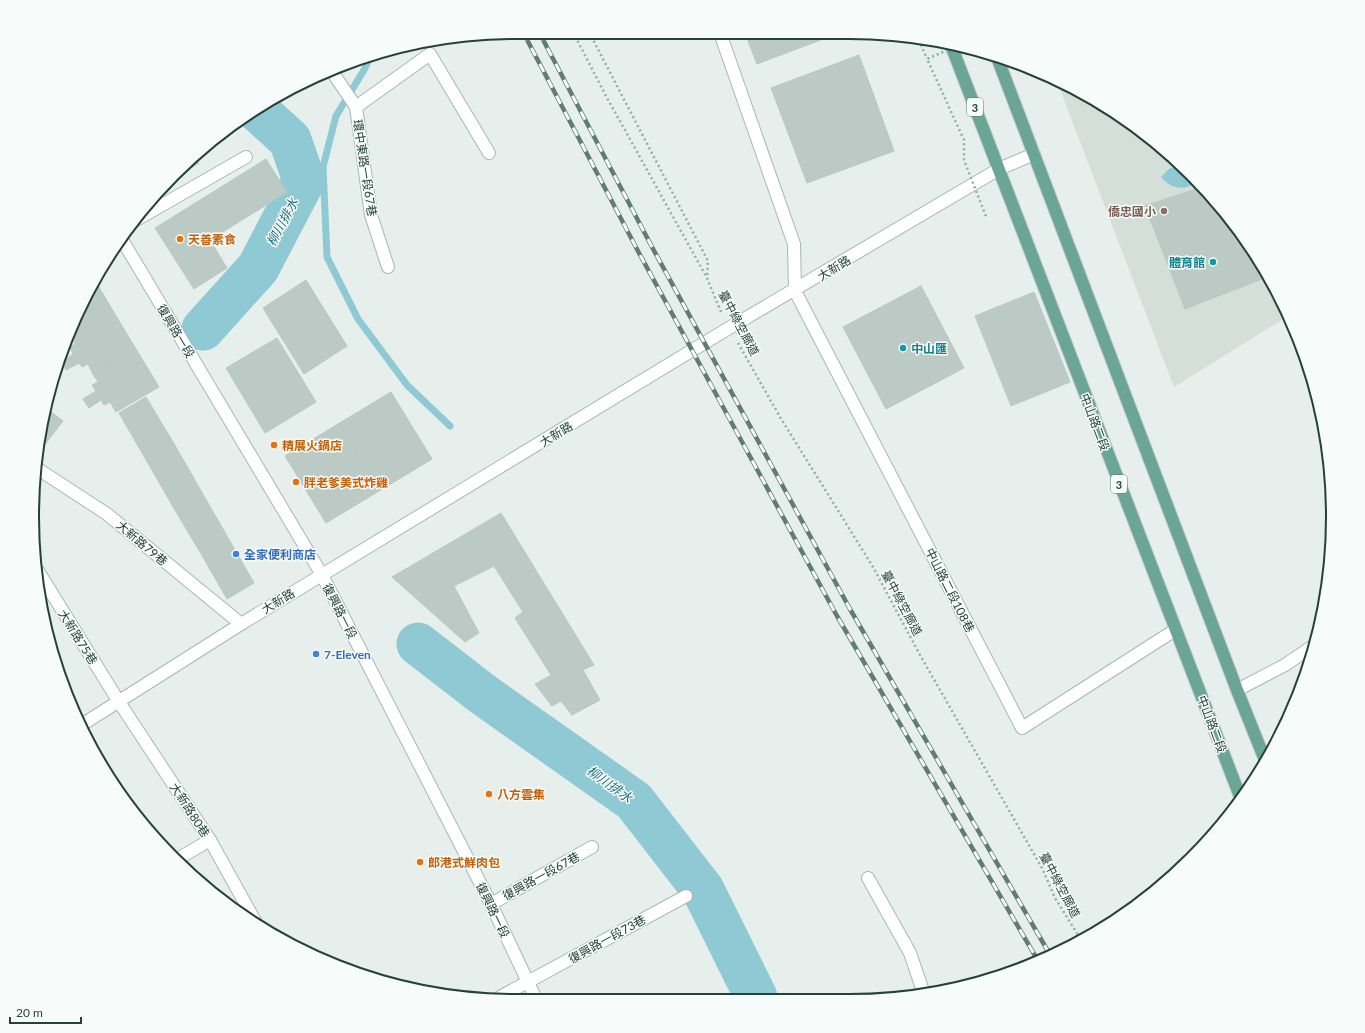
<svg xmlns="http://www.w3.org/2000/svg" width="1365" height="1033" font-family="Lato,'Noto Sans TC',sans-serif">
<style>
.built{fill:#d4dfda}
.water{fill:#8ec9d4}
.lines{fill:none;stroke-linecap:round;stroke-linejoin:round}
.stream{stroke:#8ec9d4;stroke-width:7}
.river{stroke:#8ec9d4;stroke-width:43}
.building{fill:#bbcac4;stroke:#b8c9c2}
.service-casing{stroke:#a8b8b2;stroke-width:14}
.minor-casing{stroke:#a8b8b2;stroke-width:14}
.primary-casing{stroke:#c2cac8;stroke-width:14}
.path{stroke:#86b3a5;stroke-width:2.5;stroke-dasharray:2 3;stroke-linecap:butt}
.service{stroke:#fff;stroke-width:12}
.minor{stroke:#fff;stroke-width:12}
.primary{stroke:#6aa596;stroke-width:12}
.rail-casing{stroke:#5f7d75;stroke-width:4.5}
.rail{stroke:#f7fbf9;stroke-width:3;stroke-dasharray:9;stroke-linecap:butt}
.path-bridge{stroke:#86b3a5;stroke-width:2.5;stroke-dasharray:2 3;stroke-linecap:butt}
.education-dot{fill:#8d6e63;stroke:#f7fbf9;stroke-width:1.5}
.food-dot{fill:#e8710a;stroke:#f7fbf9;stroke-width:1.5}
.culture-dot{fill:#0f9aa8;stroke:#f7fbf9;stroke-width:1.5}
.shop-dot{fill:#3f7fe0;stroke:#f7fbf9;stroke-width:1.5}
.labels{text-anchor:middle;dominant-baseline:central;stroke-width:3;stroke-linejoin:round;paint-order:stroke}
.shield{fill:#f7fbf9;stroke:#637a73;stroke-width:1}
.shield-label{font-size:11px;font-weight:bold;fill:#24423a}
.street-label{font-size:12px;fill:#24423a;stroke:#f7fbf9}
.education-label{font-size:12px;font-weight:bold;fill:#785e54;stroke:#f7fbf9;text-anchor:end}
.food-label{font-size:12px;font-weight:bold;fill:#c56008;stroke:#f7fbf9;text-anchor:start}
.culture-label{font-size:12px;font-weight:bold;fill:#0d838f;stroke:#f7fbf9;text-anchor:end}
.shop-label{font-size:12px;font-weight:bold;fill:#366cbe;stroke:#f7fbf9;text-anchor:start}
.water-label{font-size:13px;font-style:italic;fill:#1c6f80;stroke:#f7fbf9}
.rim{fill:none;stroke:#24423a;stroke-width:2}
</style>
<rect width="100%" height="100%" fill="#e6efeb"/>
<polygon class="built" points="1056,79 1143,132 1191,174 1251,247 1288,316 1174,387"/>
<path class="water" d="M 1180,164 L 1197,181 C 1185,192 1171,189 1161,177 L 1169,169 Z"/>
<g class="lines">
<polyline class="stream" points="370,57 364,70 336,116 323,167 327,257 358,319 407,385 450,426"/>
<g class="river">
<polyline points="203,329 258,268 304,180 290,140 257,110"/>
<polyline points="418,644 484,695 634,801 703,890 756,997"/>
</g>
</g>
<g class="building">
<polygon points="745,33 839,33 757,64"/>
<polygon points="859,55 894,151 807,183 771,88"/>
<polygon points="196,157 199,163 167,183 174,174"/>
<polygon points="266,159 287,192 210,240 227,268 194,289 155,228"/>
<polygon points="1202,187 1251,247 1267,277 1185,309 1145,206"/>
<polygon points="95,280 113,311 71,336 82,302"/>
<polygon points="306,280 347,346 304,374 263,308"/>
<polygon points="921,286 964,368 886,409 843,327"/>
<polygon points="1034,292 1070,382 1011,406 975,316"/>
<polygon points="113,311 136,349 93,374 88,364 82,367 79,363 66,370 62,362 73,354 70,347 75,344 71,336"/>
<polygon points="277,338 316,402 265,433 226,368"/>
<polygon points="136,349 159,387 116,412 110,402 104,405 101,400 89,408 83,399 96,391 92,385 98,382 93,374"/>
<polygon points="391,392 432,459 379,491 338,424"/>
<polygon points="146,397 173,442 145,458 119,413"/>
<polygon points="46,408 63,421 39,452 41,422"/>
<polygon points="338,424 379,491 326,523 285,456"/>
<polygon points="173,442 200,489 172,505 145,458"/>
<polygon points="200,489 227,536 200,552 172,505"/>
<polygon points="501,513 594,665 583,670 600,700 572,715 561,701 552,706 535,684 551,675 515,618 523,612 494,566 454,586 479,633 465,642 392,577"/>
<polygon points="227,536 254,583 227,599 200,552"/>
</g>
<g class="lines">
<defs>
<g id="service">
<polyline points="333,73 356,107 371,215 388,267"/>
<polyline points="356,107 430,54 489,153"/>
<polyline points="136,220 246,157"/>
<polyline points="38,469 107,514 241,624"/>
<polyline points="119,702 210,840 255,921"/>
<polyline points="176,860 210,840"/>
<polyline points="868,878 910,953 924,994"/>
<polyline points="491,904 592,847"/>
<polyline points="500,997 686,896"/>
</g>
<g id="minor">
<polyline points="720,33 794,244 795,291 1022,728 1175,630"/>
<polyline points="121,238 322,575 491,904 535,997"/>
<polyline points="38,571 119,702"/>
<polyline points="1237,690 1285,665 1313,646"/>
<polyline points="83,724 241,624 729,328 999,169 1034,154"/>
</g>
<g id="primary">
<polyline points="951,45 1241,799"/>
<polyline points="997,57 1237,690 1265,760"/>
</g>
</defs>
<use href="#service" class="service-casing"/>
<use href="#minor" class="minor-casing"/>
<use href="#primary" class="primary-casing"/>
<g class="path">
<polyline points="573,32 606,96 707,278 721,312"/>
<polyline points="589,32 708,261 707,277"/>
<polyline points="919,40 927,59"/>
<polyline points="738,343 780,417 873,567 920,655 1042,868 1055,898 1080,938"/>
</g>
<use href="#service" class="service"/>
<use href="#minor" class="minor"/>
<use href="#primary" class="primary"/>
<defs>
<g id="rail">
<polyline points="523,32 639,253 837,616 1037,959"/>
<polyline points="539,32 652,247 850,609 1049,953"/>
</g>
</defs>
<use href="#rail" class="rail-casing"/>
<use href="#rail" class="rail"/>
<polyline class="path-bridge" points="957,46 927,59 964,140 964,160 987,219"/>
</g>
<circle class="education-dot" cx="1164" cy="211" r="4"/>
<g class="food-dot">
<circle cx="180" cy="239" r="4"/>
<circle cx="274" cy="445" r="4"/>
<circle cx="296" cy="482" r="4"/>
<circle cx="489" cy="794" r="4"/>
<circle cx="420" cy="862" r="4"/>
</g>
<g class="culture-dot">
<circle cx="1213" cy="262" r="4"/>
<circle cx="903" cy="348" r="4"/>
</g>
<g class="shop-dot">
<circle cx="236" cy="554" r="4"/>
<circle cx="316" cy="654" r="4"/>
</g>
<g class="labels">
<g class="shield">
<rect x="967" y="98" width="16" height="18" rx="3"/>
<rect x="1111" y="475" width="16" height="18" rx="3"/>
</g>
<g class="shield-label">
<text x="975" y="107">3</text>
<text x="1119" y="484">3</text>
</g>
<g class="street-label">
<text transform="translate(365 168) rotate(81)">環中東路一段67巷</text>
<text transform="translate(834 268) rotate(-31)">大新路</text>
<text transform="translate(739 323) rotate(62)">臺中綠空廊道</text>
<text transform="translate(176 331) rotate(59)">復興路一段</text>
<text transform="translate(1095 422) rotate(69)">中山路二段</text>
<text transform="translate(556 434) rotate(-31)">大新路</text>
<text transform="translate(142 543) rotate(40)">大新路79巷</text>
<text transform="translate(950 590) rotate(63)">中山路二段108巷</text>
<text transform="translate(278 601) rotate(-31)">大新路</text>
<text transform="translate(902 603) rotate(62)">臺中綠空廊道</text>
<text transform="translate(340 611) rotate(63)">復興路一段</text>
<text transform="translate(78 637) rotate(58)">大新路75巷</text>
<text transform="translate(1212 724) rotate(69)">中山路二段</text>
<text transform="translate(190 810) rotate(57)">大新路80巷</text>
<text transform="translate(541 876) rotate(-29)">復興路一段67巷</text>
<text transform="translate(1060 885) rotate(62)">臺中綠空廊道</text>
<text transform="translate(493 910) rotate(64)">復興路一段</text>
<text transform="translate(607 939) rotate(-29)">復興路一段73巷</text>
</g>
<g class="education-label">
<text x="1156" y="211">僑忠國小</text>
</g>
<g class="food-label">
<text x="188" y="239">天善素食</text>
<text x="282" y="445">精展火鍋店</text>
<text x="304" y="482">胖老爹美式炸雞</text>
<text x="497" y="794">八方雲集</text>
<text x="428" y="862">郎港式鮮肉包</text>
</g>
<g class="culture-label">
<text x="1205" y="262">體育館</text>
<text x="911" y="348" text-anchor="start">中山匯</text>
</g>
<g class="shop-label">
<text x="244" y="554">全家便利商店</text>
<text x="324" y="654">7-Eleven</text>
</g>
<g class="water-label">
<text transform="translate(282 222) rotate(-62)">柳川排水</text>
<text transform="translate(610 784) rotate(36)">柳川排水</text>
</g>
</g>
<path d="M0 0H1365V1033H0ZM516 39H849A477 477 0 0 1 1326 516V517A477 477 0 0 1 849 994H516A477 477 0 0 1 39 517V516A477 477 0 0 1 516 39Z" fill="#f7fbf9" fill-rule="evenodd"/>
<path class="rim" d="M516 39H849A477 477 0 0 1 1326 516V517A477 477 0 0 1 849 994H516A477 477 0 0 1 39 517V516A477 477 0 0 1 516 39Z"/>
<path d="M10 1017v6h71v-6" fill="none" stroke="#24423a" stroke-width="2"/>
<text x="16" y="1017" font-size="12" fill="#24423a" stroke="#f7fbf9" stroke-width="3" paint-order="stroke">20 m</text>
</svg>
